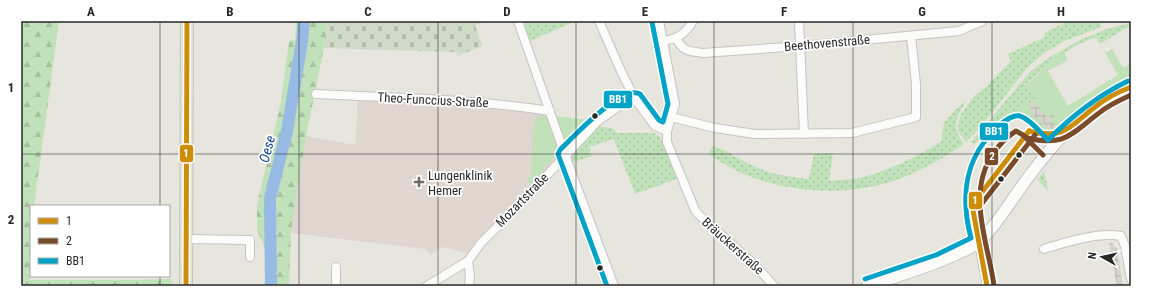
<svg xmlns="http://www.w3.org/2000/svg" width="1152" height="307" font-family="'Roboto Condensed',sans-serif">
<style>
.medical{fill:#e0d6d0}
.grass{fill:url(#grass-dots)}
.forest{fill:url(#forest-firs)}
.cemetery{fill:url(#cemetery-stones)}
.park{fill:#c0e1b9}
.plaza{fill:url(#plaza-grid)}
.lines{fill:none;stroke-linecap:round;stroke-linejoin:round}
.river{stroke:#97bbe4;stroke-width:12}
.minor-casing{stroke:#c5c4c4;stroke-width:10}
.secondary-casing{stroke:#c5c4c4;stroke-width:13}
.primary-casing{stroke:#c3c3c0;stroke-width:14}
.minor{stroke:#fbfbfa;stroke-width:8}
.secondary{stroke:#fbfbfa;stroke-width:11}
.primary{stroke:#e3e4d4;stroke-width:12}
.bus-1-casing{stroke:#fff;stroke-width:8}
.bus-2-casing{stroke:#fff;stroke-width:8}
.bus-3-casing{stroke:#fff;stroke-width:8}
.bus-1{stroke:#ce8d08;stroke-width:5}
.bus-2{stroke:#7a4b2a;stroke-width:5}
.bus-3{stroke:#02a3c6;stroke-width:5}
.grid{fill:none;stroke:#292929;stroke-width:1;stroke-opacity:0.55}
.bus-dot{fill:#292929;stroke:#fff;stroke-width:1.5}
.poi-dot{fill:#6b6b68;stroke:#fff;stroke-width:1.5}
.labels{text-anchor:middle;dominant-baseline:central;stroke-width:3.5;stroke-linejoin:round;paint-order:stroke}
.street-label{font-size:13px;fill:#292929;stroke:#fff}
.poi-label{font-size:13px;fill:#292929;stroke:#fff;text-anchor:start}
.water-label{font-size:14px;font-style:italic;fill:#16448f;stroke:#fff}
.line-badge{stroke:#fff;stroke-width:1.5}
.badge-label{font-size:11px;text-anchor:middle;font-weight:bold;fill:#fff}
.neatline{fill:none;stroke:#292929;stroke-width:1.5}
.grid-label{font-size:13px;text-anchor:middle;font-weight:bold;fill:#292929}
</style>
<defs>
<pattern id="grass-dots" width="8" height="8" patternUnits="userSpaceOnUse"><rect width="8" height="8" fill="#c0e1b9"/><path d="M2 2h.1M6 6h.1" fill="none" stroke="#a5c19f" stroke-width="1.8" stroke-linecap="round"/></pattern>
<pattern id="forest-firs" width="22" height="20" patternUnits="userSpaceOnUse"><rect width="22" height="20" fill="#c0e1b9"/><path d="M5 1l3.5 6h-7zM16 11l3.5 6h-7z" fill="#a5c19f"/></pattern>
<pattern id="cemetery-stones" width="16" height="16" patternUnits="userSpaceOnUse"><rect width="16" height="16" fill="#cedbc7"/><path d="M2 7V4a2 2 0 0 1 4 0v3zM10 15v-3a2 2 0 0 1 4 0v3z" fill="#b1bcab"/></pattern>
<pattern id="plaza-grid" width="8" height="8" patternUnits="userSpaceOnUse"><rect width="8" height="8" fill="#d5d4cd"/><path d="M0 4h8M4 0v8" fill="none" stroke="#b7b6b0"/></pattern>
</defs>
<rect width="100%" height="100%" fill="#e6e5de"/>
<polygon class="medical" points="358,100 504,107 546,113 561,157 515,208 467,253 443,247 430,255 425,249 291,233 306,136 355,145"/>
<g class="grass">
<polygon points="522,21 575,21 530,41"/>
<polygon points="1066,21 1100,21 1101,27 1064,41 1044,53 1027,68 983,124 966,142 958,131 958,124 961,114 974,96 985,88 1011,61 1008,54 1045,37 1044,33 1066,22"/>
<path d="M 1131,23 L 1131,25 L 1100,44 L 1096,37 C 1065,48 1049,65 1024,85 L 1036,98 L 974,144 L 971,142 L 1031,71 L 1047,59 L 1082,39 L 1107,29 Z"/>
<path d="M 967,100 C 956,116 951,127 964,144 C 946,156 928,167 909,175 C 856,198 789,195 737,171 C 727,166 718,160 708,154 L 713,146 C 726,150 737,158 749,164 C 768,174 788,177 809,179 L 814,154 L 833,153 L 829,181 C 840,180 853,180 864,177 C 891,170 917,156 941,142 L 944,123 L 955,110 Z"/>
<polygon points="596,126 612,128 617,133 654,133 660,137 679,178 635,194 614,139 589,147 592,156 571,163 567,155"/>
<polygon points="1044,171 1048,191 1038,180"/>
</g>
<g class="forest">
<polygon points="21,21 59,21 34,206 31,206 30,280 133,280 172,279 173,286 21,286"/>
<polygon points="296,21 327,21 324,48 306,136 291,233 289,286 263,286 266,277 265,249 257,229 257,205 281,102 289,41 295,40"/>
</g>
<polygon class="cemetery" points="327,21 486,21 475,25 482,46 457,56 457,52 324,48"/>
<g class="park">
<polygon points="1100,44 1106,53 1112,49 1123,68 1131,64 1131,77 1098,94 1078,109 1068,121 1057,130 1048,131 1042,130 1016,113 1036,98 1024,86 1064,52 1068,60 1048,71 1068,106 1118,75"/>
<polygon points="553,114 558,116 595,121 566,152"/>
<polygon points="538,115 546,116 559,152 532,183 530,184 527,180 531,174 533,129"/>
</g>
<g class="plaza">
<polygon points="1033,101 1034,107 1037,107 1040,103 1041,104 1040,107 1040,111 1043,114 1046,115 1047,118 1052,115 1054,117 1050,119 1052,123 1055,124 1058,127 1051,129 1045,128 1045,125 1044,123 1040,125 1038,124 1042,121 1040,121 1038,118 1034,116 1034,114 1030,120 1028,119 1033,112 1030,111 1030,106 1027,105"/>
<polygon points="1109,243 1112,243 1117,249 1123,286 1117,286"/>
</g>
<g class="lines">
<polyline class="river" points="271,286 270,198 287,131 302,41 304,21"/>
<defs>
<g id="minor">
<polyline points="518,21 565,155 614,286"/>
<polyline points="599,21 621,71 635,99 655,126 667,131"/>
<polyline points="659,21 675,104 667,131 667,142 695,210 699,215 754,264 774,286"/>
<polyline points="799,21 804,134"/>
<path d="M 676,38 C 683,52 689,51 703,53 L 801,46 L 959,31 L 982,21"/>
<path d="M 664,41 C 679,38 685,34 693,21"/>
<path d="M 316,94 C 394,98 473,99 550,111"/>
<polyline points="671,117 715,128 755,134 852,133 916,117 916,84 911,36"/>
<polyline points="186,239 250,240 250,257"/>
<polyline points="979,242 987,286"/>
<path d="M 1044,249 C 1066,242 1099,232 1121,236 L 1125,246 L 1131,279"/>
<polyline points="468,261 470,275 469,286"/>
<polyline points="336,286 336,267"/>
<polyline points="427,286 468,261 481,243 519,205 598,121 622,104 635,99"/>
</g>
<path id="secondary" d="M 867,286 C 898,276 930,267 959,253 C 966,250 974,246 980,241 C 995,227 1007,207 1019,190 C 1052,144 1078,112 1131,87"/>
<polyline id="primary" points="186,286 187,21"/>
</defs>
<use href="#minor" class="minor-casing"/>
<use href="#secondary" class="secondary-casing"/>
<use href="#primary" class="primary-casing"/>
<use href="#minor" class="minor"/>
<use href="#secondary" class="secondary"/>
<use href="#primary" class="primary"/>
<defs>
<g id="bus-1">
<path d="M 1029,131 C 1065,140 1069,127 1095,107 C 1106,98 1118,92 1131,87"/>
<polyline points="186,286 187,21"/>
<polyline points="987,286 972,205 1029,131"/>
</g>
<g id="bus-2">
<path d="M 1027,138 C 1065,147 1071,134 1099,113 C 1108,105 1120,100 1131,95"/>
<polyline points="980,206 1035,135"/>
<path d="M 994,285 C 988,243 966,193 993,154 C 999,145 1006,137 1016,131 L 1023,135 L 1043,155"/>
</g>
<g id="bus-3">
<path d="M 865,279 L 936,255 L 971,238 C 960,196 964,157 999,126 C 1003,122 1013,114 1020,116 C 1031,120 1040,132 1048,140 C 1072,116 1097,96 1128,81"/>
<path d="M 607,286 L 558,154 L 560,150 C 572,138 622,84 640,94 L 659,120 L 663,122 L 668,104 L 652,22"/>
</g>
</defs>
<use href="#bus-1" class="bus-1-casing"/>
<use href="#bus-2" class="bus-2-casing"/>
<use href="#bus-3" class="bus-3-casing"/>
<use href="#bus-1" class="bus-1"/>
<use href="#bus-2" class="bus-2"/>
<use href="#bus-3" class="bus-3"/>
</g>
<path class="grid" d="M 160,21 L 160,206M 299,21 L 299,286M 438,21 L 438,286M 576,21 L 576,286M 714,21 L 714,286M 853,21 L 853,286M 992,21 L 992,286M 21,154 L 1131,154M 160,276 L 160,286"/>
<g class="bus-dot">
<circle cx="595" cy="116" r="3.5"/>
<circle cx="1019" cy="155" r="3.5"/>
<circle cx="1001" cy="179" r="3.5"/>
<circle cx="600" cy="268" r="3.5"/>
</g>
<path class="poi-dot" d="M417 176h4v4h4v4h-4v4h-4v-4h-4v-4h4z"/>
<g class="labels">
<g class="street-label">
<text transform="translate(827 43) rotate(-5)">Beethovenstraße</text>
<text transform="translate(433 100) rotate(3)">Theo-Funccius-Straße</text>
<text transform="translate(522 200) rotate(-46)">Mozartstraße</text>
<text transform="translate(733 246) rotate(42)">Bräuckerstraße</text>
</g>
<g class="poi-label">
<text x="428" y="175">Lungenklinik<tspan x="428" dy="15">Hemer</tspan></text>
</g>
<g class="water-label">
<text transform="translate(267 149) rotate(-75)">Oese</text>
</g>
</g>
<g class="line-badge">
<rect x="603" y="90" width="30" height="19" rx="4" fill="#02a3c6"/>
<rect x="979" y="122" width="30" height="19" rx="4" fill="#02a3c6"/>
<rect x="179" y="144" width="15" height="19" rx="4" fill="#ce8d08"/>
<rect x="984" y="147" width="15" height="19" rx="4" fill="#7a4b2a"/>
<rect x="968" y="191" width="15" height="19" rx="4" fill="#ce8d08"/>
</g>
<g class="badge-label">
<text x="618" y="103">BB1</text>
<text x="994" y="135">BB1</text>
<text x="186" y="157">1</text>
<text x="992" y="160">2</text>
<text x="975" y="204">1</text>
</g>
<rect width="1152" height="307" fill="none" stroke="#ffffff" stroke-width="44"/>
<rect x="30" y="205" width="140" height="72" fill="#ffffff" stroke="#a9a9a9"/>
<rect x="38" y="218" width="20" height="6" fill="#ce8d08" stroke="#a9a9a9"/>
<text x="66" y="225" font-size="12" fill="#292929">1</text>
<rect x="38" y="238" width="20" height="6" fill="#7a4b2a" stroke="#a9a9a9"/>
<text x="66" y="245" font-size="12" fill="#292929">2</text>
<rect x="38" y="258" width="20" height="6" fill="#02a3c6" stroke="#a9a9a9"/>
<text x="66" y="265" font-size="12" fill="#292929">BB1</text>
<g transform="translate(1102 257) rotate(278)" stroke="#ffffff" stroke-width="3" paint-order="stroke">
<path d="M0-3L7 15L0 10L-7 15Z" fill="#292929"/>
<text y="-6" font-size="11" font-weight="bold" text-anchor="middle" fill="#292929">N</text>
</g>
<rect x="22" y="22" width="1108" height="263" class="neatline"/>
<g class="grid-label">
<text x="91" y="16">A</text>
<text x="230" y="16">B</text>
<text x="368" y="16">C</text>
<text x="507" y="16">D</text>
<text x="645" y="16">E</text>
<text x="784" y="16">F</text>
<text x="922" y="16">G</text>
<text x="1061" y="16">H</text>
<text x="11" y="92">1</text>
<text x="11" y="224">2</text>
</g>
</svg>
